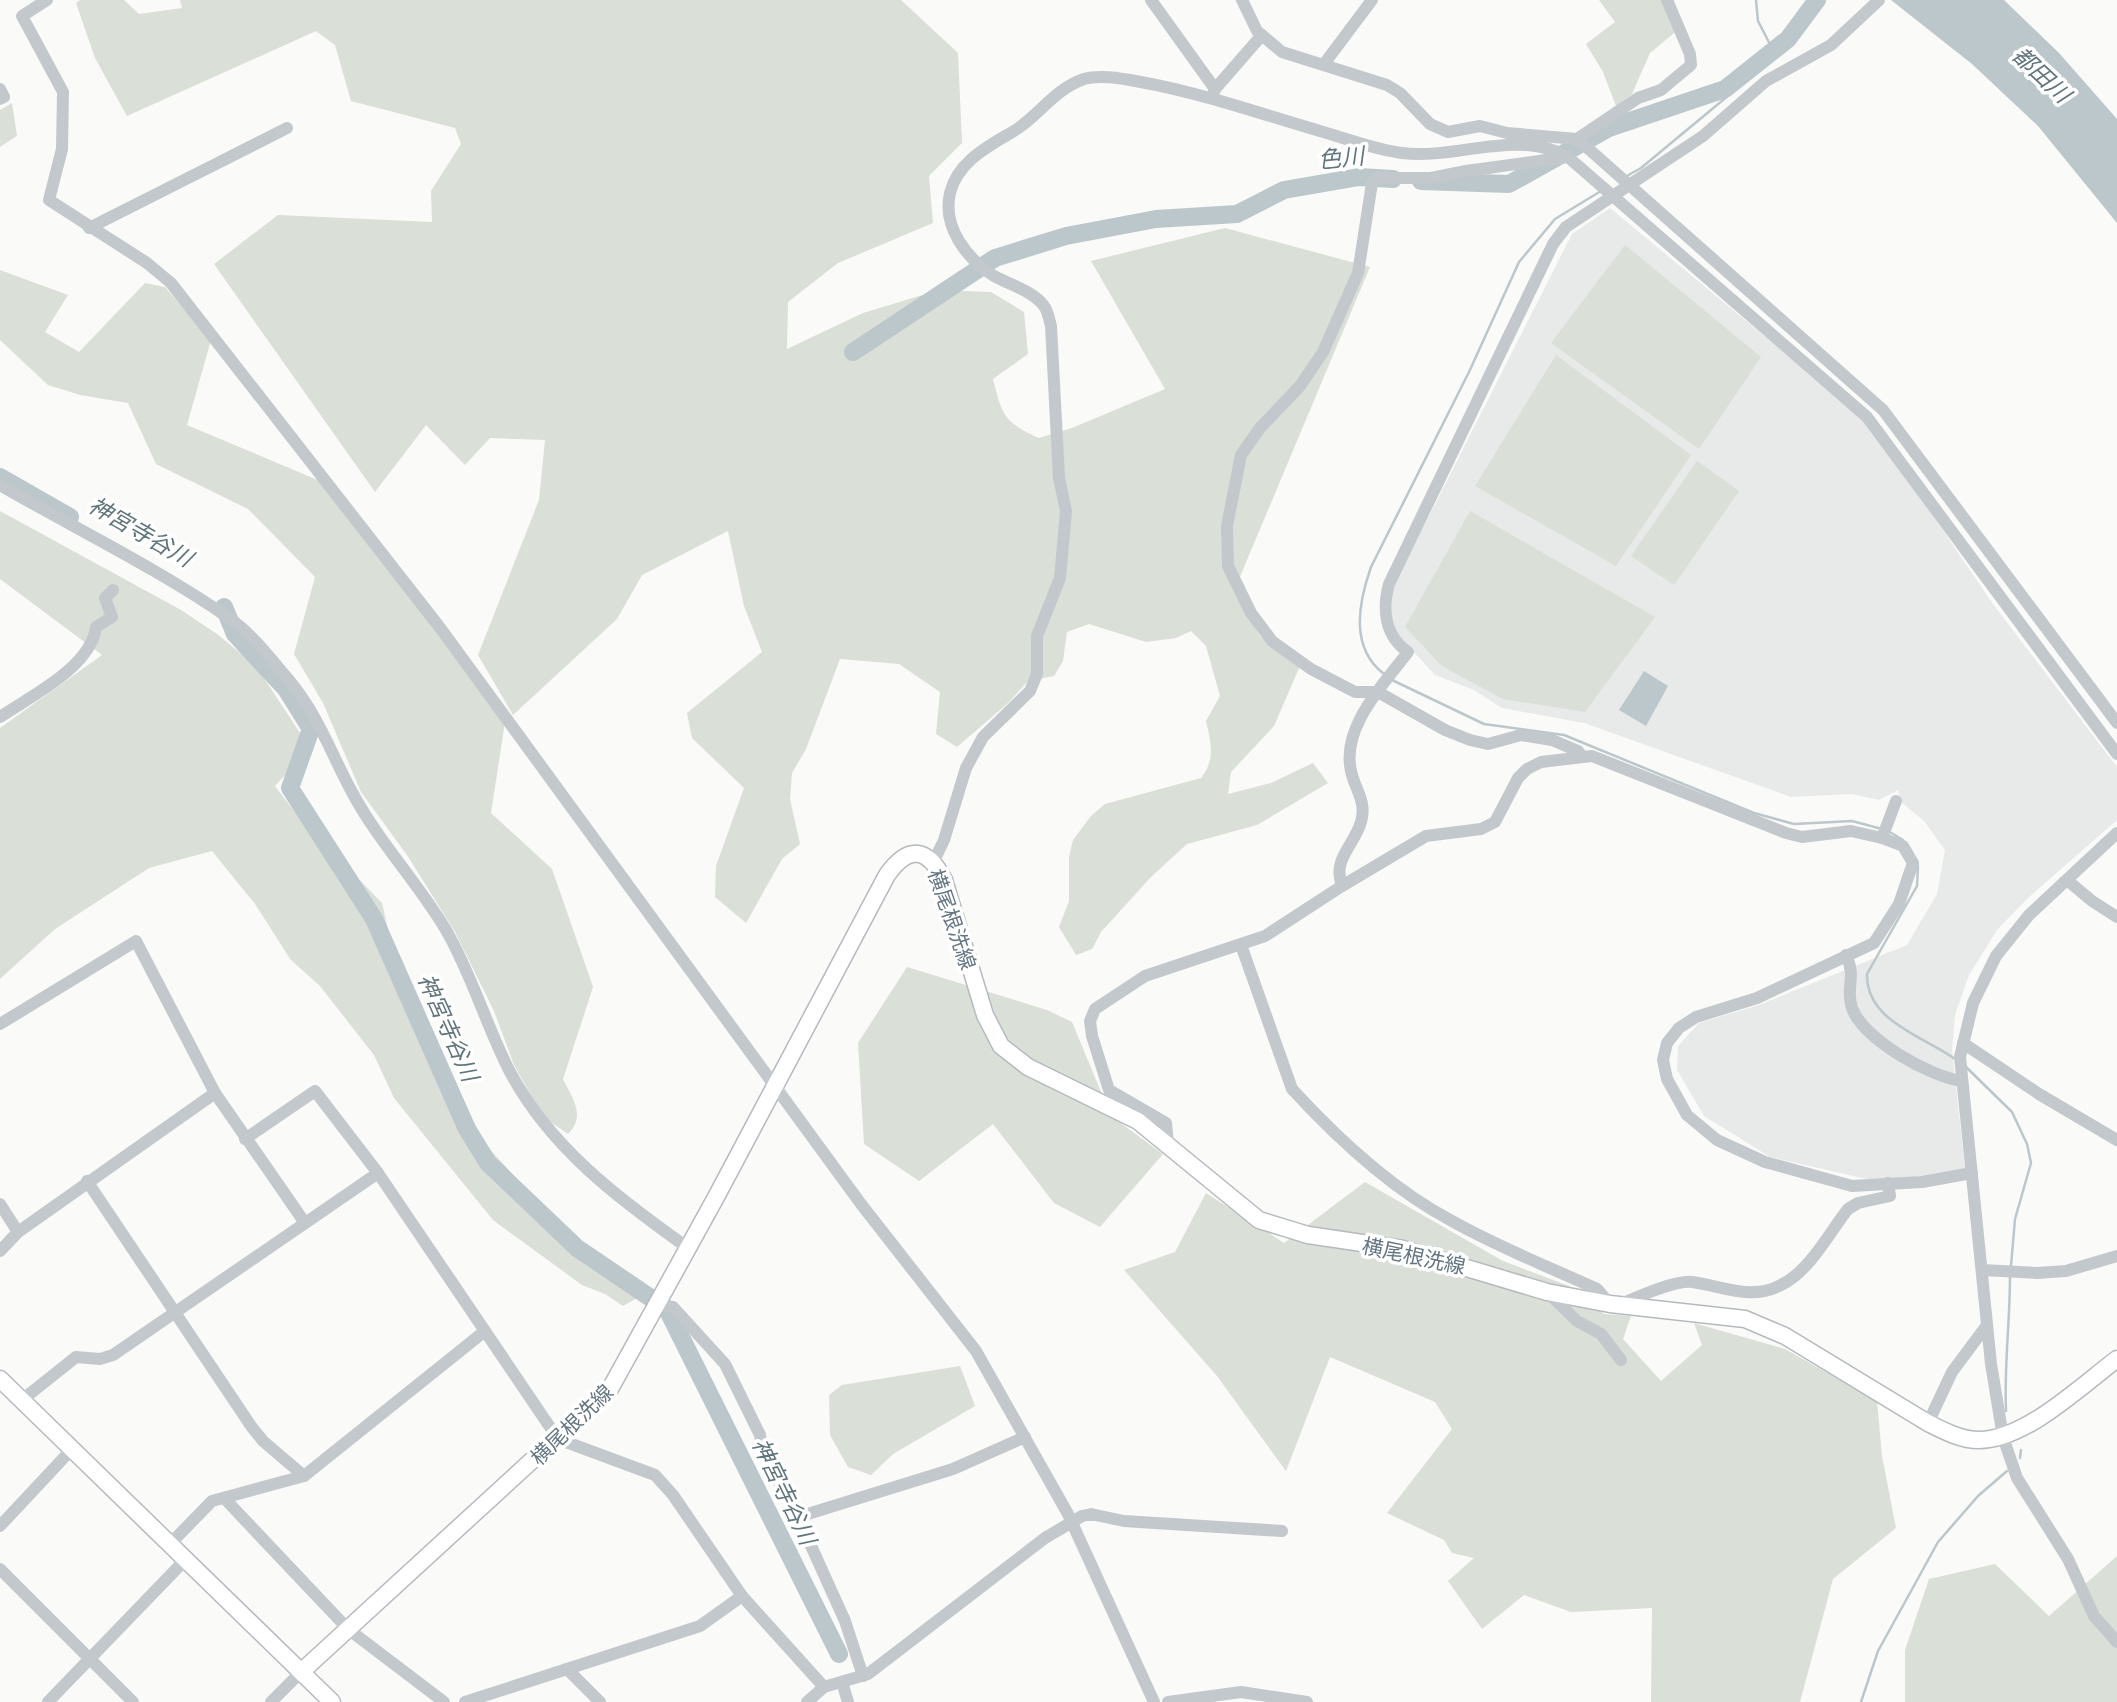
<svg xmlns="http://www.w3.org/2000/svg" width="2117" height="1702" font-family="Commissioner,'Noto Sans JP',sans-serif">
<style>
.built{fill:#e8e9e9}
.green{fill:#dadfd7}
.water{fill:#bbc7cb}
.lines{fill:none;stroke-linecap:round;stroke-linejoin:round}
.stream{stroke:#bbc7cb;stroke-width:2.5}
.river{stroke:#bbc7cb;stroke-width:18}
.major-casing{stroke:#b5babe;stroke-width:19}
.minor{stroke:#c3c8cc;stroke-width:12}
.major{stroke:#fff;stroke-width:16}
.labels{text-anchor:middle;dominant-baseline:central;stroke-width:7;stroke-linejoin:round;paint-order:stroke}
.street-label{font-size:21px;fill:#657683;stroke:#fff}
.water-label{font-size:23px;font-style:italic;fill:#60757c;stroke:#fff}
</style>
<rect width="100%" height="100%" fill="#fafaf8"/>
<polygon class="built" points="1610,208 1832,392 1862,420 1889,451 1993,604 2117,767 2117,820 2027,899 1997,930 1969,975 1955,1015 1952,1050 1965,1169 1880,1182 1770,1157 1704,1116 1677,1070 1678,1046 1699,1023 1759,1005 1907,945 1937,894 1945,850 1924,821 1901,802 1898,790 1879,800 1852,794 1791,797 1584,723 1502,708 1474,690 1435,675 1397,634 1391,618 1393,587 1572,234"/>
<g class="green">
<path d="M 80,0 L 124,0 L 139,14 L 182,8 L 180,0 L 901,0 L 958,53 L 962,143 L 929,176 L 933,223 L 838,263 L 788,302 L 787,349 L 863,313 L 939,290 L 991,292 L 1024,312 L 1028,354 L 993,379 C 1002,414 1003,422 1039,438 L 1072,428 L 1165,389 L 1091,261 L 1225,228 L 1370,267 L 1234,591 L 1260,636 L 1300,666 L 1274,726 L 1231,772 L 1228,794 L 1271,783 L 1313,763 L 1328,783 L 1257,825 L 1187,844 L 1151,877 L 1101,932 L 1092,949 L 1076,955 L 1059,927 L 1069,901 L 1069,857 L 1073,840 L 1091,816 L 1105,804 L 1201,778 C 1216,759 1211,743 1206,721 L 1220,696 L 1206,646 L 1191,631 L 1176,638 L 1146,642 L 1089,624 L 1067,632 L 1063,661 L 1054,676 L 1028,681 L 1007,704 L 957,747 L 936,734 L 940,692 L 899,664 L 840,659 L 806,749 L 792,773 L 790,799 L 800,844 L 782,859 L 746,923 L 715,897 L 716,866 L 744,788 L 692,738 L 687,713 L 762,652 L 744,606 L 728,531 L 642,575 L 617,619 L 513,715 L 478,655 L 539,500 L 545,440 L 490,438 L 465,465 L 426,425 L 375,492 L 214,264 L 278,215 L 432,222 L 431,191 L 461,144 L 455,128 L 351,101 L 335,45 L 316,31 L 127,116 L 95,58 L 76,3 Z"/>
<polygon points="1599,0 1667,0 1679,29 1650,53 1632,94 1616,106 1603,72 1586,44 1615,22"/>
<polygon points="12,103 17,136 0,147 0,110"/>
<polygon points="1625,245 1761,357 1699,449 1551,343"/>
<path d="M 0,270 L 68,295 L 45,332 L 79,352 L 145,283 L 165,287 L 211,340 L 187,425 L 320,481 L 398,569 L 461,666 L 505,722 L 491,813 L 552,869 L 593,987 L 563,1079 C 573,1099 586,1116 568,1134 L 543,1117 L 514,1065 L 494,1011 L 455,932 L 407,855 L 361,792 L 323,703 L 294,654 L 315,577 L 248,509 L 156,464 L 128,403 L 80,395 L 48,385 L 0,340 Z"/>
<polygon points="1556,355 1691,455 1616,566 1475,486"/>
<polygon points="1697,461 1739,491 1674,585 1631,556"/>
<polygon points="0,511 181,610 217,634 256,666 310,748 275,786 301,820 382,903 394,956 484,1143 554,1219 637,1298 623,1306 605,1294 582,1285 493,1220 394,1098 374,1055 320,986 291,960 255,904 212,851 149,868 55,929 0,979 0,728 102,655 0,579"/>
<polygon points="1470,511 1655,617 1585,712 1503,699 1442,666 1405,627"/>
<polygon points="907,967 1047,1010 1072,1022 1111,1116 1163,1154 1100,1227 1054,1203 993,1124 919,1181 864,1144 858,1043"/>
<polygon points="1365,1182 1503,1261 1569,1286 1604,1314 1631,1316 1623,1339 1661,1381 1702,1345 1694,1323 1785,1349 1877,1401 1882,1456 1896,1528 1833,1579 1800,1702 1651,1702 1652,1608 1571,1612 1524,1595 1482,1629 1448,1581 1474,1558 1452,1553 1444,1540 1387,1513 1452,1429 1435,1402 1330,1357 1286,1471 1217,1376 1124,1270 1175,1252 1206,1193 1284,1243"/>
<polygon points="960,1366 975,1406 893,1454 871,1475 848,1467 830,1435 829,1395 842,1385"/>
<polygon points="2117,1556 2117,1702 1905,1702 1905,1650 1929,1579 1995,1564 2049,1616"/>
</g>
<g class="water">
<polygon points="1891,0 2004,0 2059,53 2117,119 2117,223 2038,126 1972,64"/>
<polygon points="1644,671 1668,686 1646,726 1619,710"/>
</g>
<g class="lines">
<g class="stream">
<polyline points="1625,177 1641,168 1770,61 1774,52 1758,21 1756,0"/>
<path d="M 1384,674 C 1350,648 1358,604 1371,567 L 1469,372 L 1519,262 L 1555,219 L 1601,191"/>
<polyline points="1392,680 1484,724 1564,735 1754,813 1794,824 1852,821 1882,829"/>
<polyline points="1888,831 1903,840"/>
<path d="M 1918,866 L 1917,886 L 1867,974 C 1866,1021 1923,1036 1955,1059"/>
<polyline points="1966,1067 2012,1112 2027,1144 2031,1163 2015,1219 2011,1266"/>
<path d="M 2006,1411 C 2004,1365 2010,1322 2010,1276"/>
<polyline points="2020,1458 2021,1450"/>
<polyline points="1861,1702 1878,1651 1938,1542 1978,1496 2007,1471"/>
</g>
<g class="river">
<polyline points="1421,181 1509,184 1609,128 1725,89 1788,39 1817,0"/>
<polyline points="853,352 995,258 1066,236 1156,219 1237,214 1284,190 1359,177 1393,179"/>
<polyline points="0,477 70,517"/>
<polyline points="224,607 235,634 286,689 311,729 290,788 374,919 467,1129 488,1163 577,1248 667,1309 839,1654"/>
</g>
<defs>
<g id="major">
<polyline points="0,1379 332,1702"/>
<path d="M 301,1672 L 610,1389 L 715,1199 L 887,875 C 909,844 928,848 944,880 L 985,1015 L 1001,1046 L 1028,1067 L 1138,1121 L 1259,1220 L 1308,1235 L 1403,1249 L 1547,1292 L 1610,1304 L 1745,1319 L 1785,1336 L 1928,1423 C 1944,1431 1961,1440 1979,1440 C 2025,1440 2081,1386 2117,1359"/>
</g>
</defs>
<use href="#major" class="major-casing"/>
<g class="minor">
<polyline points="47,0 22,16 63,92 62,149 49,200 147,263 171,283 441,629 861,1204 976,1351 1068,1514 1154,1702"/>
<polyline points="1151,0 1215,89 1212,97"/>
<polyline points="1242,0 1257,31 1282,52 1387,85 1400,93 1430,124 1448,132 1480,126 1507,133 1577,139 1591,151 1883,410 2117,723"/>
<polyline points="1324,64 1372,0"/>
<polyline points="0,89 4,97 0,99"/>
<polyline points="1215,89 1262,35"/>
<polyline points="1577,139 1638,98 1661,90 1691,65 1690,54 1667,0"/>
<polyline points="1568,157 1466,171 1431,178 1378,178 1372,183 1358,273 1323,352 1300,386 1260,428 1241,455 1227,526 1228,566 1251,613 1272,641 1311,669 1355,692 1378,692 1445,730 1470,740 1488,744 1521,735 1552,740 1578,751 1582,756"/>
<polyline points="89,228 287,128"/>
<path d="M 0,485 C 76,529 157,568 229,618 C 251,633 271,659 288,679 C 319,716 331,754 353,794 C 379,842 418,883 446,930 C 472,975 486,1025 509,1070 C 549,1147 619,1199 688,1248"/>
<path d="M 0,717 C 31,696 91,667 96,627 L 112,617 L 105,598 L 113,590"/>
<polyline points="1896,801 1882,838 1903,846 1913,863 1899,904 1874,943 1757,998 1696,1017 1679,1028 1667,1043 1663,1060 1667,1079 1687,1115 1717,1140 1765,1162 1852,1186 1922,1182 1972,1173"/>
<polyline points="2117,833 2029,915 1996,956 1973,1003 1960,1057 1991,1364 2003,1437 2017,1478 2068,1559 2094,1616 2117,1642"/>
<path d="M 934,861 L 944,840 L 966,768 L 983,737 L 1030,691 L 1037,674 L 1037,636 L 1060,578 L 1066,511 L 1059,478 L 1051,326 C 1049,319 1048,311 1044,306 C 1033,291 1010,285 994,276 C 967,259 942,227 950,193 C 958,160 991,145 1017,129 C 1041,113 1055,89 1084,79 C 1100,74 1124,79 1141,82 C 1206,94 1267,116 1330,134 C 1353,141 1378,150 1402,153 C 1457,160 1516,128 1568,157 L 1867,417 L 2117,754"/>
<polyline points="2067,880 2092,901 2117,917"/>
<polyline points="1342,886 1426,836 1481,829 1495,822 1518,778 1527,769 1541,762 1592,756 1786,833 1802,837 1851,831 1882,838"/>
<path d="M 1241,945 L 1292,1089 C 1337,1138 1393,1190 1452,1221 C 1498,1247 1549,1267 1597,1289 L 1610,1304"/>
<path d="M 1846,955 C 1857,978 1845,988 1852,1008 C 1863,1039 1930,1077 1962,1081"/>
<polyline points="0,1024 136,941 215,1093 305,1223"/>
<polyline points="1963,1043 2039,1094 2117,1140"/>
<polyline points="245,1139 315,1091 378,1173"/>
<path d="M 1168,1144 L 1166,1123 L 1109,1090 L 1092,1036 L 1090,1021 L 1095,1009 L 1145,976 L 1265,936 L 1342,886 C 1332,859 1354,846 1361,822 C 1367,801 1355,790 1351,771 C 1341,727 1384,684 1408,652 C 1385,636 1382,610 1389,584 L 1553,244 L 1566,227 L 1703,136 L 1766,81 L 1831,45 L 1879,0"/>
<polyline points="87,1181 251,1426 263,1441 304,1476"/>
<polyline points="0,1204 18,1232 0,1251"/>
<polyline points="18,1232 215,1093"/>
<polyline points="1982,1270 2037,1273 2066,1271 2117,1256"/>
<polyline points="1547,1292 1577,1321 1601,1334 1621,1360"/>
<path d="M 1621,1304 C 1637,1297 1675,1280 1692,1282 C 1723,1286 1751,1301 1781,1285 C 1810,1271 1829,1233 1848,1209 L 1858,1203 L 1890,1196 L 1888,1183"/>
<polyline points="657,1305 673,1307 725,1364 760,1435 763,1452 798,1517 845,1621 863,1676"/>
<polyline points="22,1400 76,1357 100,1359 113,1355 378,1173 558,1439 655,1475 673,1495 742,1596 824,1687"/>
<polyline points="1928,1423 1952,1372 1987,1325"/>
<polyline points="225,1499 348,1629 444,1702"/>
<polyline points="798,1517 953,1469 1025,1437"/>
<polyline points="0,1526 72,1449"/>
<polyline points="170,1544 212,1501 304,1476 485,1331"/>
<polyline points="0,1569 133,1702"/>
<polyline points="567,1669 600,1702"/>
<polyline points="842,1682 848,1702"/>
<polyline points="48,1702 186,1559"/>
<polyline points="271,1702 301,1672"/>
<polyline points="465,1702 700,1626 742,1596"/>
<polyline points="807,1702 824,1687 868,1674 1045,1538 1082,1516 1091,1514 1124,1521 1282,1531"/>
<polyline points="1168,1702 1241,1692 1307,1702"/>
</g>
<use href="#major" class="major"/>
</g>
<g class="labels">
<g class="street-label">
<text transform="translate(953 919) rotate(71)">横尾根洗線</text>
<text transform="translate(1414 1255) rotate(12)">横尾根洗線</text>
<text transform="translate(571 1424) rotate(-44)">横尾根洗線</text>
</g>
<g class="water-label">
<text transform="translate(2042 74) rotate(43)">都田川</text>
<text transform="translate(1341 157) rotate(-6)">色川</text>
<text transform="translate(141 531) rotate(30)">神宮寺谷川</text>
<text transform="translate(449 1027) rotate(66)">神宮寺谷川</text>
<text transform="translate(785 1491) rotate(64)">神宮寺谷川</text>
</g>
</g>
</svg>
